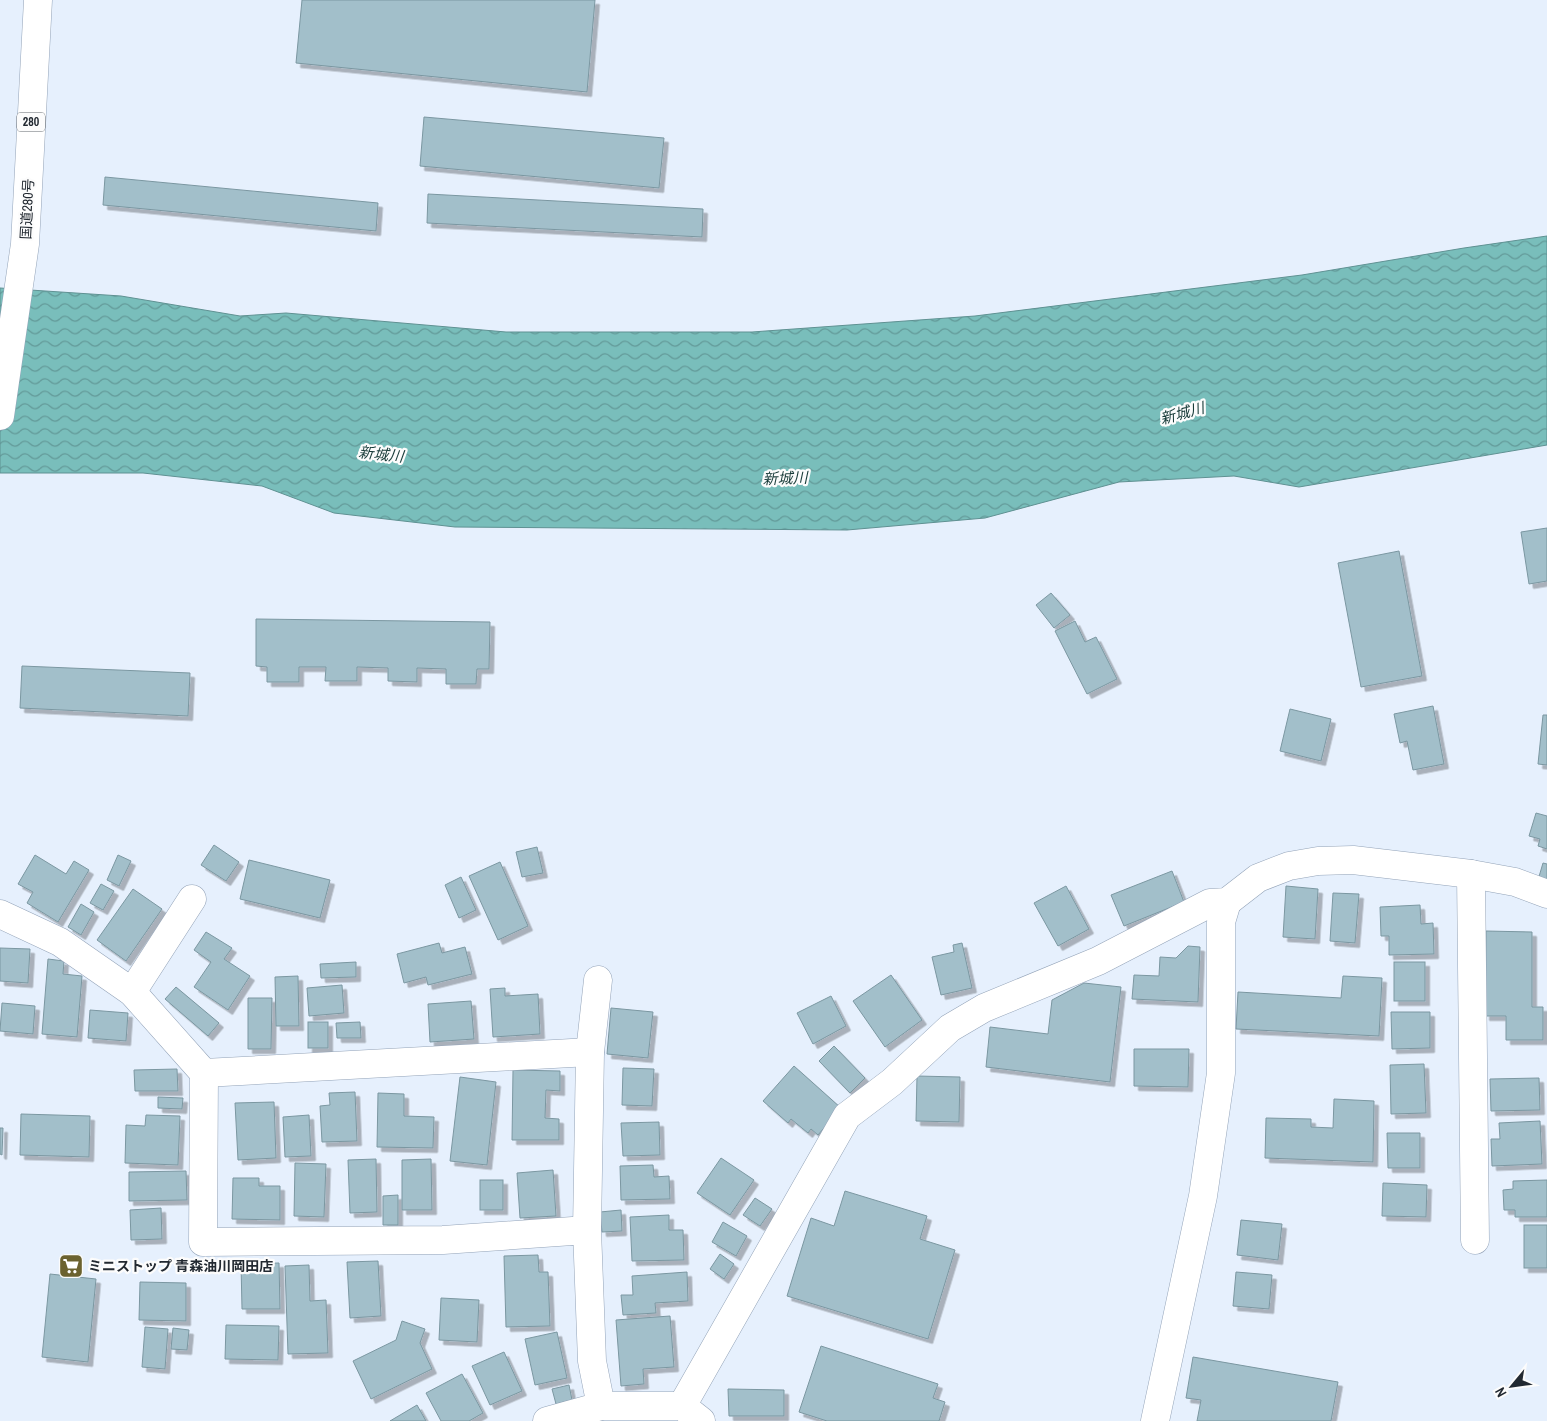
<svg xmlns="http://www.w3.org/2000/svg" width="1547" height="1421" font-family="'Archivo Narrow','Noto Sans JP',sans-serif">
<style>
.water{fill:url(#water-waves);stroke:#5f9192}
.building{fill:#a2bfca;stroke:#7b97a1;filter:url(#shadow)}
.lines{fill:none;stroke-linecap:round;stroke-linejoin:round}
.minor-casing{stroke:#93a3b8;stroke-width:29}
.highway-casing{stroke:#93a3b8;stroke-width:29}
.minor{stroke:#fff;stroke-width:28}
.highway{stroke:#fff;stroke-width:28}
.labels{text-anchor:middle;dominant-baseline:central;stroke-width:4.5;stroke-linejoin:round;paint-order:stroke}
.shield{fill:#fcfcfc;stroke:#63686e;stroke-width:1}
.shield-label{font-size:12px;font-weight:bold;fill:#222931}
.street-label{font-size:14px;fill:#222931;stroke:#fcfcfc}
.poi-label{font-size:14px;font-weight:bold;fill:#222931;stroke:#fcfcfc;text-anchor:start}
.water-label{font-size:15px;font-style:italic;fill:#183b39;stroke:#fcfcfc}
</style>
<defs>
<pattern id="water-waves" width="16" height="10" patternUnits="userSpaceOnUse" patternTransform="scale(1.25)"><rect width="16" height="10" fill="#79bebb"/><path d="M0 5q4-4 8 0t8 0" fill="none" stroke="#639a99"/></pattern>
<filter id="shadow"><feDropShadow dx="4.5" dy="4.5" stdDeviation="0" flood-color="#0004"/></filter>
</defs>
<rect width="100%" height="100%" fill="#e6f0fd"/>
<polygon class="water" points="1547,236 1547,445 1299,487 1234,476 1119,482 985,518 847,530 455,527 334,513 262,486 143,473 0,473 0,288 121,296 240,316 286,313 506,332 752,332 975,316 1302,275 1464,248"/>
<g class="building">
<polygon points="302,0 595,0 587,92 296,63"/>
<polygon points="424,117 664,138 659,188 420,166"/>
<polygon points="105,177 378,203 376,231 103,205"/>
<polygon points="428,194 703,209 702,237 427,223"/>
<polygon points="1547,528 1547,581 1529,584 1521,532"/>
<polygon points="1399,551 1422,676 1361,687 1338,563"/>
<polygon points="1051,593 1070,615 1054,628 1036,605"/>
<polygon points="256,619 490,622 489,669 477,669 476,684 446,684 446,669 417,668 417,682 388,681 388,668 357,667 357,681 325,681 326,667 299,667 299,682 267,682 267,667 256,666"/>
<polygon points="1075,621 1085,642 1096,637 1117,679 1087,694 1055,631"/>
<polygon points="22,666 190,673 188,716 20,708"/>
<polygon points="1433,706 1444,764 1413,770 1407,741 1400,743 1394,714"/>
<polygon points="1290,709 1331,719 1321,761 1280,751"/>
<polygon points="1543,715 1547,715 1547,765 1538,764"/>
<polygon points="1536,813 1547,816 1547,849 1538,846 1540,839 1529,836"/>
<polygon points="214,845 239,862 226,881 201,865"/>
<polygon points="537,847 543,873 522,877 516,852"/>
<polygon points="35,855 66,874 74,861 89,870 58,922 27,903 33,892 18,884"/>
<polygon points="118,855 131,861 119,886 107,880"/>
<polygon points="249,860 330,880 320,918 240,899"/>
<polygon points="500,862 528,926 498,940 469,876"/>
<polygon points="1543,863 1547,864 1547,882 1538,880"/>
<polygon points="1172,871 1184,902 1124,926 1111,895"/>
<polygon points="461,877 476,910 459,918 445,885"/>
<polygon points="101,884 114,891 103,910 90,903"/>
<polygon points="1066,886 1089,929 1058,946 1034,903"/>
<polygon points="1286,886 1318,889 1315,939 1283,937"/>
<polygon points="133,889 162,909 126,961 97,940"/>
<polygon points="1333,893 1359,894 1355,943 1330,941"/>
<polygon points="81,904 94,912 81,935 68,927"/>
<polygon points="1420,905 1421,924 1433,923 1434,954 1389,955 1389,936 1381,936 1380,907"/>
<polygon points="1486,931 1532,932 1532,1007 1543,1007 1543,1040 1506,1040 1506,1016 1485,1016"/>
<polygon points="206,932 232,948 224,959 250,976 228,1010 194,987 211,962 194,950"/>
<polygon points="439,943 442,953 465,947 472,974 428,985 426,977 404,983 397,954"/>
<polygon points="962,943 972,988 941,995 932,957 954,952 953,945"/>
<polygon points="1188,946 1200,947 1198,1002 1132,999 1134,975 1159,976 1160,957 1176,958"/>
<polygon points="0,948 30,949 28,983 0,981"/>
<polygon points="48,959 64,961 63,974 82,976 77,1037 42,1034"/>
<polygon points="356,962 356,977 321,978 320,964"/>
<rect x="1394" y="962" width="31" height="39"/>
<polygon points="891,975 922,1020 885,1047 853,1001"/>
<polygon points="298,976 299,1026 276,1026 275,977"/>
<polygon points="1343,976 1382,978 1379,1036 1236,1029 1238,992 1341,998"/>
<polygon points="1084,983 1121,987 1110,1082 986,1067 990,1027 1048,1034 1052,1000"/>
<polygon points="342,985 344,1013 309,1016 307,988"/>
<polygon points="176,987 219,1023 208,1036 165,999"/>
<polygon points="505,988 505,996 538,994 540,1034 493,1037 490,989"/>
<polygon points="831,996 846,1026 813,1044 797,1013"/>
<polygon points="248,998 272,998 271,1049 248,1049"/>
<polygon points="471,1001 474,1039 430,1042 428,1004"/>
<polygon points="2,1003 35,1006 33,1034 0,1031"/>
<polygon points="611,1008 653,1012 648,1058 607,1054"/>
<polygon points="90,1010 128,1013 126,1041 88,1038"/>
<polygon points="1391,1012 1430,1012 1430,1048 1392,1049"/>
<rect x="308" y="1022" width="20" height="26"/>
<polygon points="360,1022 361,1038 337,1038 336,1023"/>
<polygon points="834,1046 865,1078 850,1093 819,1061"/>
<polygon points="1134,1049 1189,1049 1188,1087 1134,1086"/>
<polygon points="1424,1064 1426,1113 1391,1114 1390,1065"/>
<polygon points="794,1066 841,1108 818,1135 811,1129 808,1133 791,1119 788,1123 763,1101"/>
<polygon points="623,1068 654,1069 652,1106 622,1105"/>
<polygon points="177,1069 178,1091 135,1091 134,1070"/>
<polygon points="513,1070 560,1071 560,1091 546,1090 545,1118 559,1119 559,1140 512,1140"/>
<polygon points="917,1076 960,1077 959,1122 916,1121"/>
<polygon points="460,1077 496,1082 487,1165 450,1161"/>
<polygon points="1539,1078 1540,1110 1491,1111 1490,1079"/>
<polygon points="355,1092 357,1141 322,1142 320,1106 330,1105 329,1093"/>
<polygon points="378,1093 404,1094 404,1116 434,1117 433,1148 377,1147"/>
<polygon points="158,1097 183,1098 182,1109 158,1108"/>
<polygon points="1334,1099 1374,1101 1373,1162 1265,1158 1266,1118 1311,1119 1311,1127 1333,1128"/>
<polygon points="274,1102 276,1158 238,1160 235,1103"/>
<polygon points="21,1114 90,1116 89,1157 20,1155"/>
<polygon points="146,1115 180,1116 178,1165 125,1163 126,1125 145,1126"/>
<polygon points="309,1115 311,1156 285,1157 283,1117"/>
<polygon points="1540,1121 1542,1164 1492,1166 1491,1139 1500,1139 1499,1123"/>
<polygon points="659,1122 660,1155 623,1156 621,1123"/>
<polygon points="0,1128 3,1128 2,1155 0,1154"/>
<polygon points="1387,1133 1420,1133 1420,1168 1388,1168"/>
<polygon points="721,1158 754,1180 730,1215 697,1193"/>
<polygon points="376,1159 377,1212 350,1213 348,1160"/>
<polygon points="431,1159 432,1210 402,1210 402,1160"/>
<polygon points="295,1163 326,1164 324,1217 294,1216"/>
<polygon points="653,1165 654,1177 669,1176 670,1199 621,1200 620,1166"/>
<polygon points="553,1170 556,1216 520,1218 517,1173"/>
<polygon points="186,1171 187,1200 129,1201 129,1172"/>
<polygon points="233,1178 259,1178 259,1186 280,1186 280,1220 232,1219"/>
<rect x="480" y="1180" width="23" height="30"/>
<polygon points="1547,1180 1547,1217 1515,1217 1515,1210 1504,1210 1503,1190 1513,1189 1513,1181"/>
<polygon points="1383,1183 1427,1185 1426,1217 1382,1216"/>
<polygon points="845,1191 927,1216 920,1239 955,1250 928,1339 787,1296 811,1218 834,1226"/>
<polygon points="398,1195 398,1225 383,1225 383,1196"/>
<polygon points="755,1198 772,1209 760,1226 743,1215"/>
<polygon points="161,1208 162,1239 131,1240 130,1210"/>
<polygon points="621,1210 622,1231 602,1232 600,1212"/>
<polygon points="669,1215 669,1230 683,1230 684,1260 632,1261 630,1217"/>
<polygon points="1241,1220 1282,1224 1278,1260 1237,1255"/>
<polygon points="723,1222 747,1236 736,1256 712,1242"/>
<rect x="1524" y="1225" width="23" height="43"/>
<polygon points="720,1254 734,1264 724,1279 710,1269"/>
<polygon points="538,1255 539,1272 548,1272 550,1326 506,1327 504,1256"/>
<polygon points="378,1261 381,1316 350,1318 347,1262"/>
<polygon points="279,1263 280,1309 242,1309 241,1264"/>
<polygon points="309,1265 310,1301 326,1300 328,1353 288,1354 285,1266"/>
<polygon points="687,1272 688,1301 655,1303 656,1313 623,1315 621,1295 633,1295 632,1276"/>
<polygon points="1236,1272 1272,1275 1269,1309 1233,1306"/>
<polygon points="50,1274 96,1279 88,1362 42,1357"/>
<polygon points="140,1282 186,1283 186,1321 139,1320"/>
<polygon points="441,1298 479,1300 477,1342 439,1340"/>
<polygon points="670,1316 674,1367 643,1369 644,1384 621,1386 616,1320"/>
<polygon points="402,1321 425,1329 420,1343 432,1369 371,1399 353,1361 396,1340"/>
<polygon points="226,1325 279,1326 278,1360 225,1359"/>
<polygon points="145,1327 168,1329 165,1369 142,1367"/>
<polygon points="173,1328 189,1330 187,1350 171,1349"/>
<polygon points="557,1332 567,1378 535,1385 525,1339"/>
<polygon points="821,1346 938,1384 933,1398 945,1402 939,1421 827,1421 799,1412"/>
<polygon points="504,1352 522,1391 490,1405 472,1366"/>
<polygon points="1193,1357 1338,1382 1331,1421 1197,1421 1201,1400 1186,1398"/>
<polygon points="462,1374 483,1413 469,1421 441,1421 426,1393"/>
<polygon points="569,1385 572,1400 556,1404 552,1389"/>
<polygon points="728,1389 784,1390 784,1416 729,1416"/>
<polygon points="417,1405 426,1421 390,1421"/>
</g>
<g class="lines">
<defs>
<g id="minor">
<polyline points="1471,874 1475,1240"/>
<polyline points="0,914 60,942 132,992 204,1073 203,1242 443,1240 587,1230 592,1361 601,1406"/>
<polyline points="132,992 192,899"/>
<polyline points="204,1073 590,1052"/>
<polyline points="587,1230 590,1052 598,980"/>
<polyline points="682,1406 847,1116 892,1082 950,1028 984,1008 1098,961 1210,903 1227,902 1258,878 1289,866 1318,861 1353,860 1471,874 1515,882 1547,894"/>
<polyline points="547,1421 601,1406 682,1406 701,1421"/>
<polyline points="1155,1421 1203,1196 1221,1073 1221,922 1227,902"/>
</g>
<polyline id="highway" points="0,416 25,244 38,0"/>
</defs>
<use href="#minor" class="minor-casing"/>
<use href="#highway" class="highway-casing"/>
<use href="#minor" class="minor"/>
<use href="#highway" class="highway"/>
</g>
<defs>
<symbol id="supermarket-square" viewBox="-11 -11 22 22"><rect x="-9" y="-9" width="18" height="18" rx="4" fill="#6b622f" stroke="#fcfcfc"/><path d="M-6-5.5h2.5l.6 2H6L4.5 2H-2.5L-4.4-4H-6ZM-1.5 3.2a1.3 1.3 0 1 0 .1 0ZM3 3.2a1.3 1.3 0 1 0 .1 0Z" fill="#fff"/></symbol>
</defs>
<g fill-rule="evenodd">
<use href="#supermarket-square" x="57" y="1252" width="28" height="28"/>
</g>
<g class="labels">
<rect class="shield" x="17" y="112.5" width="28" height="19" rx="4"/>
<g class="shield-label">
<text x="31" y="122">280</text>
</g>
<g class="street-label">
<text transform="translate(27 209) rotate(-87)">国道280号</text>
</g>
<g class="poi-label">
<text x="88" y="1266">ミニストップ 青森油川岡田店</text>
</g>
<g class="water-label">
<text transform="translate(1182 413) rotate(-15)">新城川</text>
<text transform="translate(381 454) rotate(6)">新城川</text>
<text transform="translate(785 478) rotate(-2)">新城川</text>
</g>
</g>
<g transform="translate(1512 1386) rotate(241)" stroke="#fcfcfc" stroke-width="4" paint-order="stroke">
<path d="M0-4L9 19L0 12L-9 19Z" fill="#222931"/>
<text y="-8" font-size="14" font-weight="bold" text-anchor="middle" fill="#222931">N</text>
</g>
</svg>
